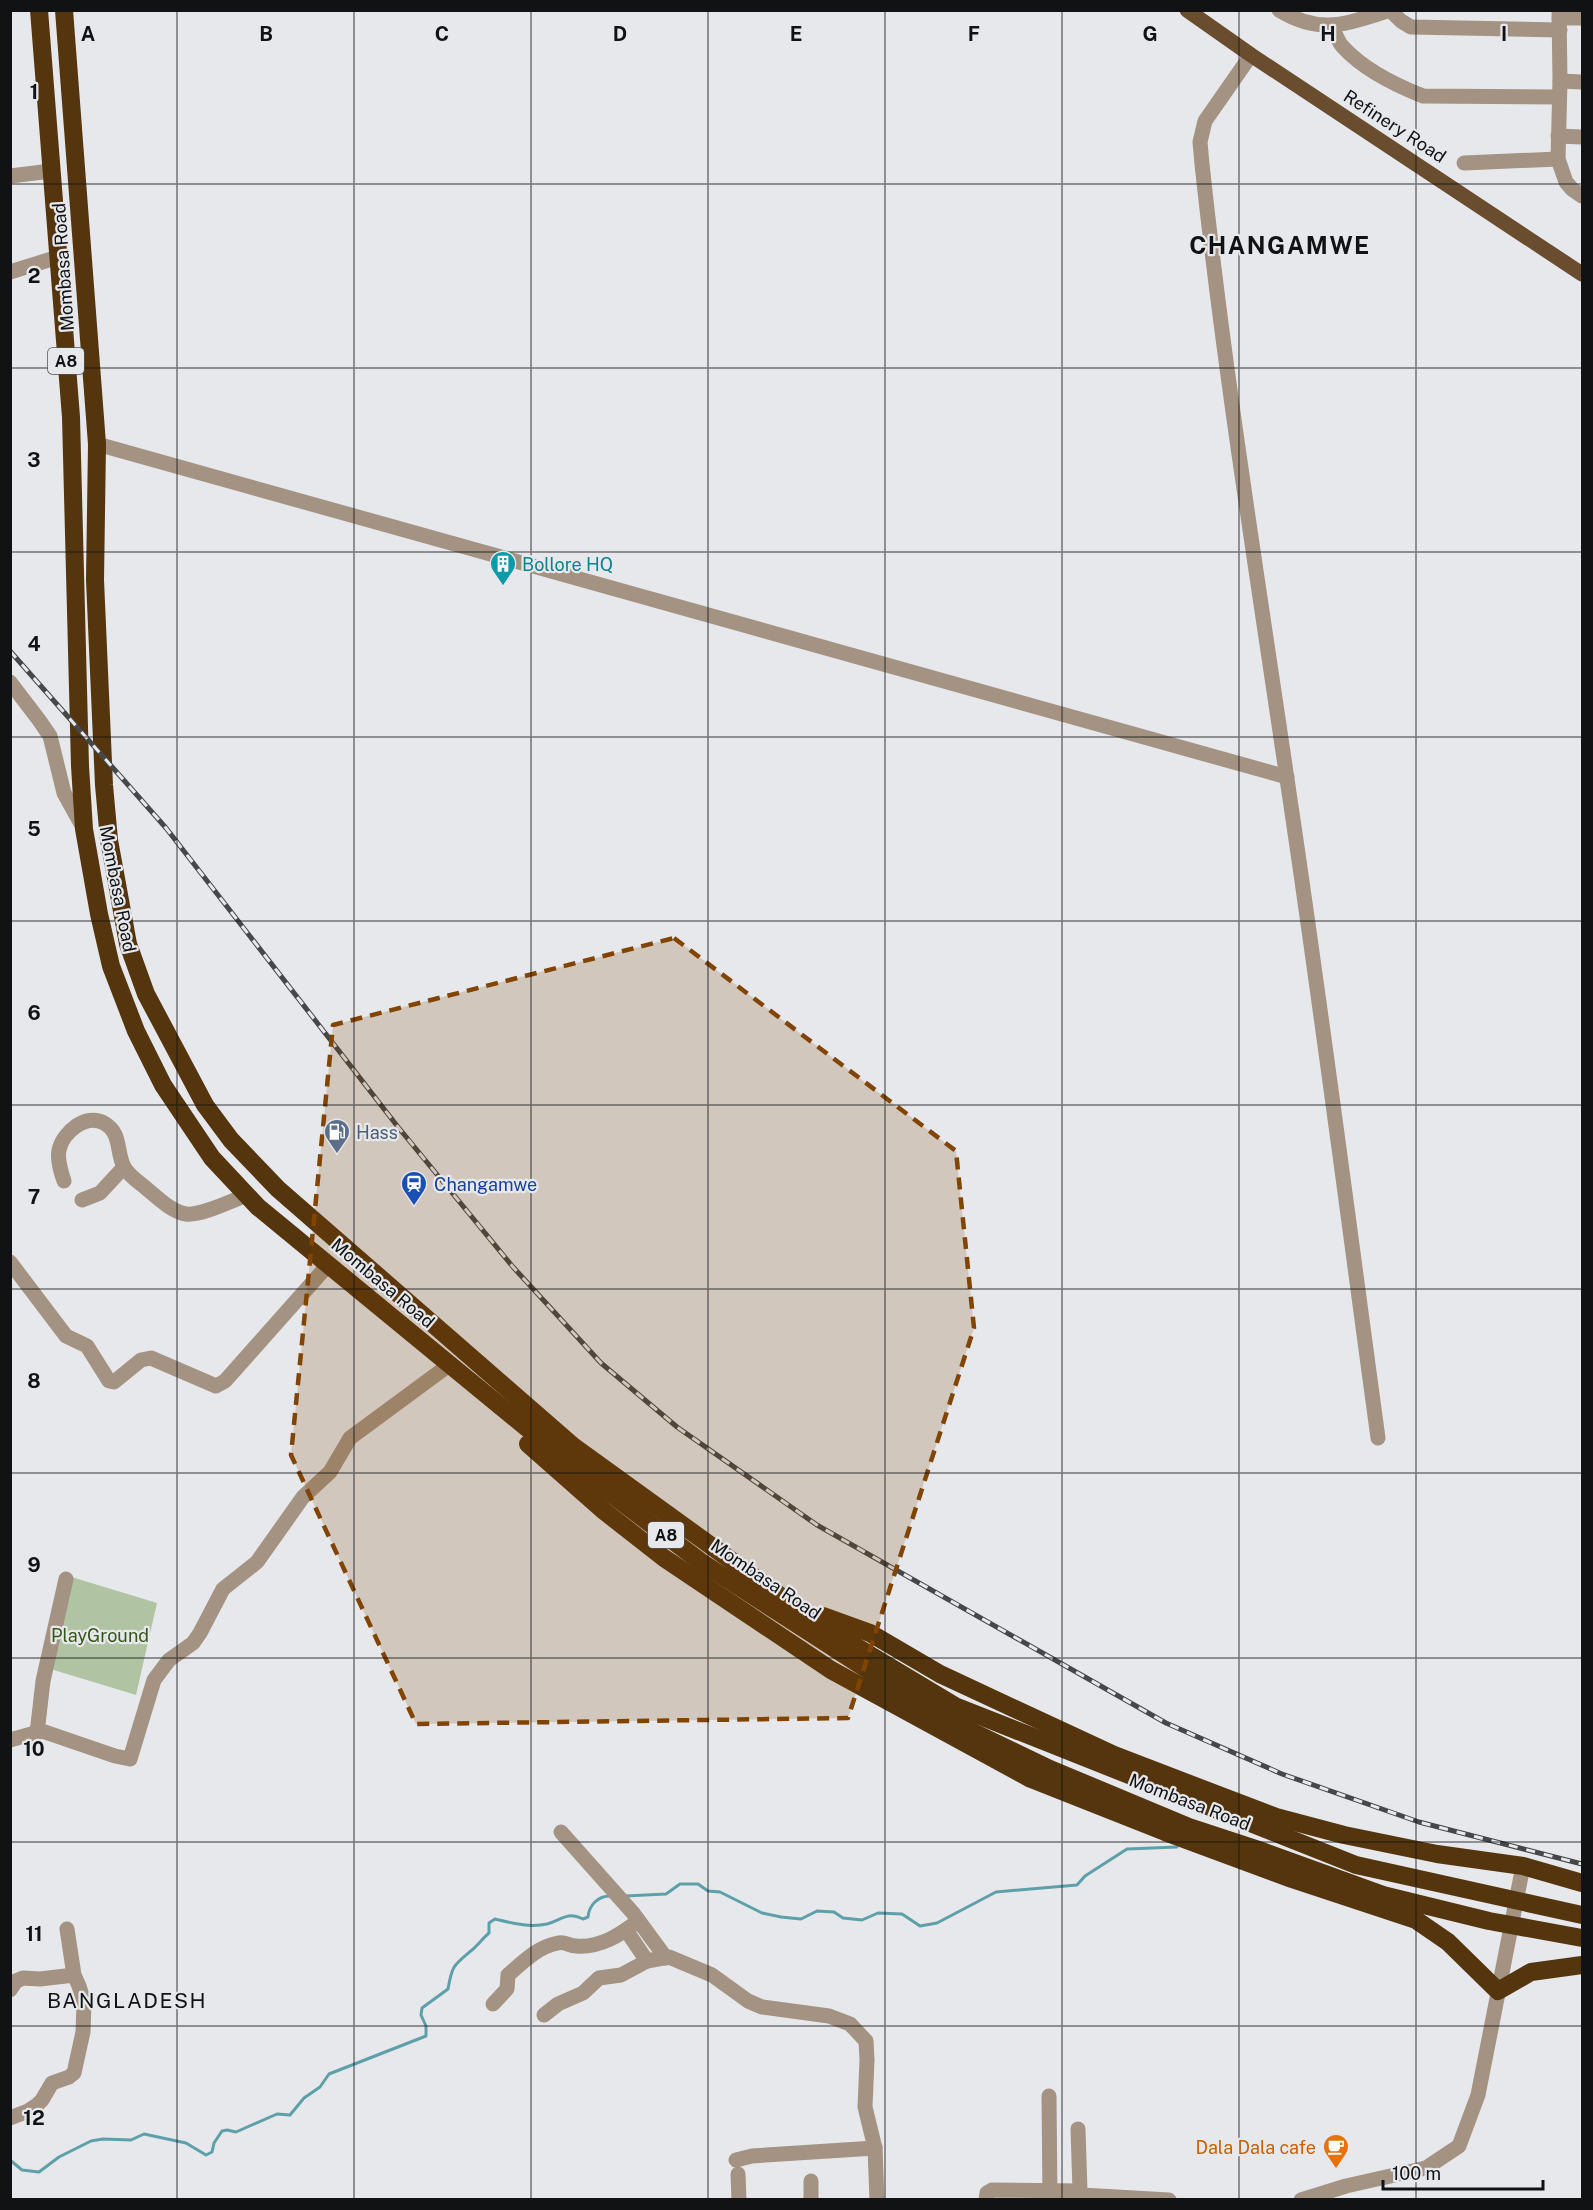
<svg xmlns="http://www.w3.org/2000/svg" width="1593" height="2210" font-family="'Public Sans',sans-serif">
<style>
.green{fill:#b0c4a4}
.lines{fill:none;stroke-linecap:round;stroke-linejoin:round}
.stream{stroke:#5ea0aa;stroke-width:3}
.minor{stroke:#a49383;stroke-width:15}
.major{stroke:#6a4d2f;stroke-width:15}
.highway{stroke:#55350e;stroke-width:18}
.rail-casing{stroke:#464748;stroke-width:5}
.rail{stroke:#e7e8ec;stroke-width:3;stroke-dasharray:9;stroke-linecap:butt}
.marked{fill:#824501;fill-opacity:0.2;stroke:#824501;stroke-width:4.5;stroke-dasharray:12 8;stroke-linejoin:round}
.grid{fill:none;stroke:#111213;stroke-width:1.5;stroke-opacity:0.55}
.labels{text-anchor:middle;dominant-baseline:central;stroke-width:4.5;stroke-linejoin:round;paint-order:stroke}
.shield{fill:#e7e8ec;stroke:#515254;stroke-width:1.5}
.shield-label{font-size:16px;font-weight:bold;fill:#111213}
.street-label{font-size:18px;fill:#111213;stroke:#e7e8ec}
.culture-label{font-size:18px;fill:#0d838f;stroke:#e7e8ec;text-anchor:start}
.service-label{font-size:18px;fill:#4e5e75;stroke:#e7e8ec;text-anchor:start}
.transit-label{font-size:18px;fill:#164399;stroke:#e7e8ec;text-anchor:start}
.park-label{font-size:18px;fill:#355819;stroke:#e7e8ec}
.food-label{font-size:18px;fill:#c56008;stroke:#e7e8ec;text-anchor:end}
.quarter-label{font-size:21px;letter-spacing:1.5px;fill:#111213;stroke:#e7e8ec}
.district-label{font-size:24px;font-weight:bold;letter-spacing:1.5px;fill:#111213;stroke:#e7e8ec}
.grid-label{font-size:20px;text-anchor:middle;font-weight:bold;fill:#111213;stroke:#e7e8ec;stroke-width:4.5;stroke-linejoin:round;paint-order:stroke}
</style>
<rect width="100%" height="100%" fill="#e7e8ec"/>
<polygon class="green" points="65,1575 157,1603 136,1695 44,1667"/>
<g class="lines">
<g class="stream">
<polyline points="625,1896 666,1894 680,1884 698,1884 708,1891 720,1892 762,1913 781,1917 801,1919 817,1911 834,1912 843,1918 862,1920 878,1913 902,1914 920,1926 937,1923 996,1892 1077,1885 1085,1876 1127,1849 1177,1847"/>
<path d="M 10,2160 L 22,2170 L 39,2172 L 59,2157 L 91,2141 L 103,2139 L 131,2140 L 144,2134 L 186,2143 L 206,2155 L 212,2152 L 214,2143 L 222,2131 L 227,2130 L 236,2132 L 277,2114 L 290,2115 L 304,2098 L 320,2087 L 329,2074 L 426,2036 L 426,2026 L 421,2015 L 422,2008 L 448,1989 C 452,1965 454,1965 472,1950 C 478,1945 483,1938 489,1933 L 489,1923 L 495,1919 C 512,1923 530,1928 547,1924 C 562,1920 566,1911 583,1919 L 588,1917 C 589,1905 598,1896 610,1896"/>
</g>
<g class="minor">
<path d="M 1279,10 C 1322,36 1347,23 1391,10"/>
<polyline points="1559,10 1560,81 1558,159 1566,182 1572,189 1582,196"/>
<polyline points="1391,11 1401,21 1411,27 1560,30"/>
<polyline points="1559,18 1582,18"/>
<path d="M 1332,26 C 1335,33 1338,42 1343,47 C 1364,70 1395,85 1423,96 L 1559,97"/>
<path d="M 1251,55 L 1205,121 L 1200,142 L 1202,164 C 1224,370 1257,574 1287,779 C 1320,998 1348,1218 1378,1438"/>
<polyline points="1560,81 1582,82"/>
<polyline points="1558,136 1582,137"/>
<polyline points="1464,163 1558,159"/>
<polyline points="10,176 51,171"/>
<polyline points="10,272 58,257"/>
<polyline points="97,444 1287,777"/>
<polyline points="10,682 39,720 50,736 64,793 84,829"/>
<path d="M 64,1181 C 61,1172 57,1160 59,1150 C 63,1132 86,1113 104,1123 C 122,1133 116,1152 124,1167 C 129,1176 140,1183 147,1189 C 158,1198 172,1212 186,1214 C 201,1216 231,1201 247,1195"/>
<polyline points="82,1200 100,1193 124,1167"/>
<polyline points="10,1262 66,1336 87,1346 109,1381 114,1382 141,1360 151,1358 216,1386 225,1381 328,1265"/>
<polyline points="37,1733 43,1681 66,1579"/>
<polyline points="10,1740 42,1731 115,1756 130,1759 154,1680 169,1660 193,1643 200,1633 223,1589 257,1562 303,1497 330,1472 350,1438 449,1365"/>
<polyline points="561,1832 633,1913 666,1958"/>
<polyline points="626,1930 647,1961"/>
<polyline points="10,1990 16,1981 23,1978 40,1979 74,1975"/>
<path d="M 493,2004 L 507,1989 L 508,1975 C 523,1962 537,1947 558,1943 C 565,1941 569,1946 576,1946 C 600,1948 620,1935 638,1921"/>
<polyline points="544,2015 558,2004 583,1993 599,1978 621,1975 647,1961 669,1957 712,1975 748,2001 762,2007 829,2016 850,2024 866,2041 867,2060 865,2107 875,2148 877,2200"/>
<polyline points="1049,2096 1050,2200"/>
<polyline points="10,2118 28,2111 37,2105 42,2100 52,2083 69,2077 74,2073 83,2032 84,2002 79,1986 74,1975 67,1929"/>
<polyline points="1078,2129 1080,2191 1082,2195 1169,2200"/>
<polyline points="736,2160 752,2156 875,2148"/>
<polyline points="738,2174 739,2200"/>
<polyline points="811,2181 811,2200"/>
<polyline points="986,2200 987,2193 992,2190 1080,2191"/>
<polyline points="1301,2200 1346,2186 1426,2168 1459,2146 1478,2095 1523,1866"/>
</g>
<polyline class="major" points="1187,10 1251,55 1582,274"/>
<g class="highway">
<polyline points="39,10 71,417 80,766 84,829 99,914 111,966 136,1031 163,1085 212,1158 258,1207 561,1456 701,1562 902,1692 973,1732 1050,1769 1189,1827 1259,1850 1383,1895 1489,1921 1582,1938"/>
<polyline points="64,10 97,444 95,580 104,785 109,840 128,944 146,994 205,1105 231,1140 278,1189 573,1446 793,1605 855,1646 955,1706 1356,1865 1582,1915"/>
<polyline points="528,1444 604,1511 664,1558 831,1670 1031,1779 1165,1832 1292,1879 1416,1920 1448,1942 1498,1991 1531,1972 1582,1965"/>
<polyline points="823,1616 870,1633 940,1674 1114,1755 1276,1817 1344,1835 1437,1854 1523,1866 1582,1883"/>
</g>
<defs>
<polyline id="rail" points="10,651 166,828 398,1127 513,1267 601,1363 677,1427 817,1525 1166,1723 1282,1774 1419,1822 1582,1864"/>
</defs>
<use href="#rail" class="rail-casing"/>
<use href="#rail" class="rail"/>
</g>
<path class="marked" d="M 674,938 L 956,1151 L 974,1328 L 848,1718 L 416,1724 L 291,1455 L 333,1025 Z"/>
<path class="grid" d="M 177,10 L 177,2200M 354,10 L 354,2200M 531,10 L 531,2200M 708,10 L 708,2200M 885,10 L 885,2200M 1062,10 L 1062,2200M 1239,10 L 1239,2200M 1416,10 L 1416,2200M 10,184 L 1582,184M 10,368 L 1582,368M 10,552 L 1582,552M 10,737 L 1582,737M 10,921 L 1582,921M 10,1105 L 1582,1105M 10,1289 L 1582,1289M 10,1473 L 1582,1473M 10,1658 L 1582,1658M 10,1842 L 1582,1842M 10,2026 L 1582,2026"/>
<defs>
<symbol id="building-pin" viewBox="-11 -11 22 30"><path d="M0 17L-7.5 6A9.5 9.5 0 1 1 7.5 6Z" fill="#0f9aa8" stroke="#e7e8ec"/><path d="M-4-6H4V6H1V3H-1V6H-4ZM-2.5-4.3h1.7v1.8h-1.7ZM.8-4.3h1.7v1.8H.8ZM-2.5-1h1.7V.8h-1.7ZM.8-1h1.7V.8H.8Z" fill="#fff"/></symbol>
<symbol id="fuel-pin" viewBox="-11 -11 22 30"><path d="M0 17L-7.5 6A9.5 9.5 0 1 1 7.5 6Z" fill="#5c6f8a" stroke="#e7e8ec"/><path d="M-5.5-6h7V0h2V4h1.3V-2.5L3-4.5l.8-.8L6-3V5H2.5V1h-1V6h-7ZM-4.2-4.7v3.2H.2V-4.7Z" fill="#fff"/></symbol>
<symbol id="station-pin" viewBox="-11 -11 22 30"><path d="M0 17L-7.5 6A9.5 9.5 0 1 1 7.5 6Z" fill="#1a4fb4" stroke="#e7e8ec"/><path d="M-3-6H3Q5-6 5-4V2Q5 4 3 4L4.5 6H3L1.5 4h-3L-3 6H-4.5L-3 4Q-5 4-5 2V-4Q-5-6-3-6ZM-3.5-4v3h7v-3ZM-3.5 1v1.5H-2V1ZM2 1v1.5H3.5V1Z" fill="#fff"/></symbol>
<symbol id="cafe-pin" viewBox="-11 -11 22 30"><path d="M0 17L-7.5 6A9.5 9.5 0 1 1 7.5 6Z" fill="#e8710a" stroke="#e7e8ec"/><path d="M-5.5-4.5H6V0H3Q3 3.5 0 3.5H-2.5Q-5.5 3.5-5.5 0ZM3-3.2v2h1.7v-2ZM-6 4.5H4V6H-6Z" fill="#fff"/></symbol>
</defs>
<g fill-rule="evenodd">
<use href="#building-pin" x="488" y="549" width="30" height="40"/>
<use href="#fuel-pin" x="322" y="1117" width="30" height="40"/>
<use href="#station-pin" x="399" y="1169" width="30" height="40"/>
<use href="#cafe-pin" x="1321" y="2132" width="30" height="40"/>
</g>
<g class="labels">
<g class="shield">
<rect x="48" y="348" width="36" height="26" rx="4.5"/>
<rect x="648" y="1522" width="36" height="26" rx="4.5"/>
</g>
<g class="shield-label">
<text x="66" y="361">A8</text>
<text x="666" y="1535">A8</text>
</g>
<g class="street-label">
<text transform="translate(1395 126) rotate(33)">Refinery Road</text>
<text transform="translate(63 267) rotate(-94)">Mombasa Road</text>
<text transform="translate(118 889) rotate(79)">Mombasa Road</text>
<text transform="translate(383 1283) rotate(40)">Mombasa Road</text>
<text transform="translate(766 1579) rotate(34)">Mombasa Road</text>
<text transform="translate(1190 1802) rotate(21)">Mombasa Road</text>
</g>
<g class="culture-label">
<text x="522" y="564">Bollore HQ</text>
</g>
<g class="service-label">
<text x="356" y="1132">Hass</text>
</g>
<g class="transit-label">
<text x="434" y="1184">Changamwe</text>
</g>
<g class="park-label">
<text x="100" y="1635">PlayGround</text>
</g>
<g class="food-label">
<text x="1316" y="2147">Dala Dala cafe</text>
</g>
<g class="quarter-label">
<text x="127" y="2000">BANGLADESH</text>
</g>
<g class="district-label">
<text x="1280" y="245">CHANGAMWE</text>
</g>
</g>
<g class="grid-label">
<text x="88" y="41">A</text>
<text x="266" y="41">B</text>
<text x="442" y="41">C</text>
<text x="620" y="41">D</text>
<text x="796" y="41">E</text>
<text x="974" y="41">F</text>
<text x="1150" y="41">G</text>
<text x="1328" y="41">H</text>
<text x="1504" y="41">I</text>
<text x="34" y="99">1</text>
<text x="34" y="283">2</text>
<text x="34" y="467">3</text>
<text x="34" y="651">4</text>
<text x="34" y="836">5</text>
<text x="34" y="1020">6</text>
<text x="34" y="1204">7</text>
<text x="34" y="1388">8</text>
<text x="34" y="1572">9</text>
<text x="34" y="1756">10</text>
<text x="34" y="1941">11</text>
<text x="34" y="2125">12</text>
</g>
<rect width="1593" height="2210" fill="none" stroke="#111213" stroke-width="24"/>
<path d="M1383 2180v9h160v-9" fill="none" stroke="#111213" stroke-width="3"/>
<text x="1392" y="2180" font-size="18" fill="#111213" stroke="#e7e8ec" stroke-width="4.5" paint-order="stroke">100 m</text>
</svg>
